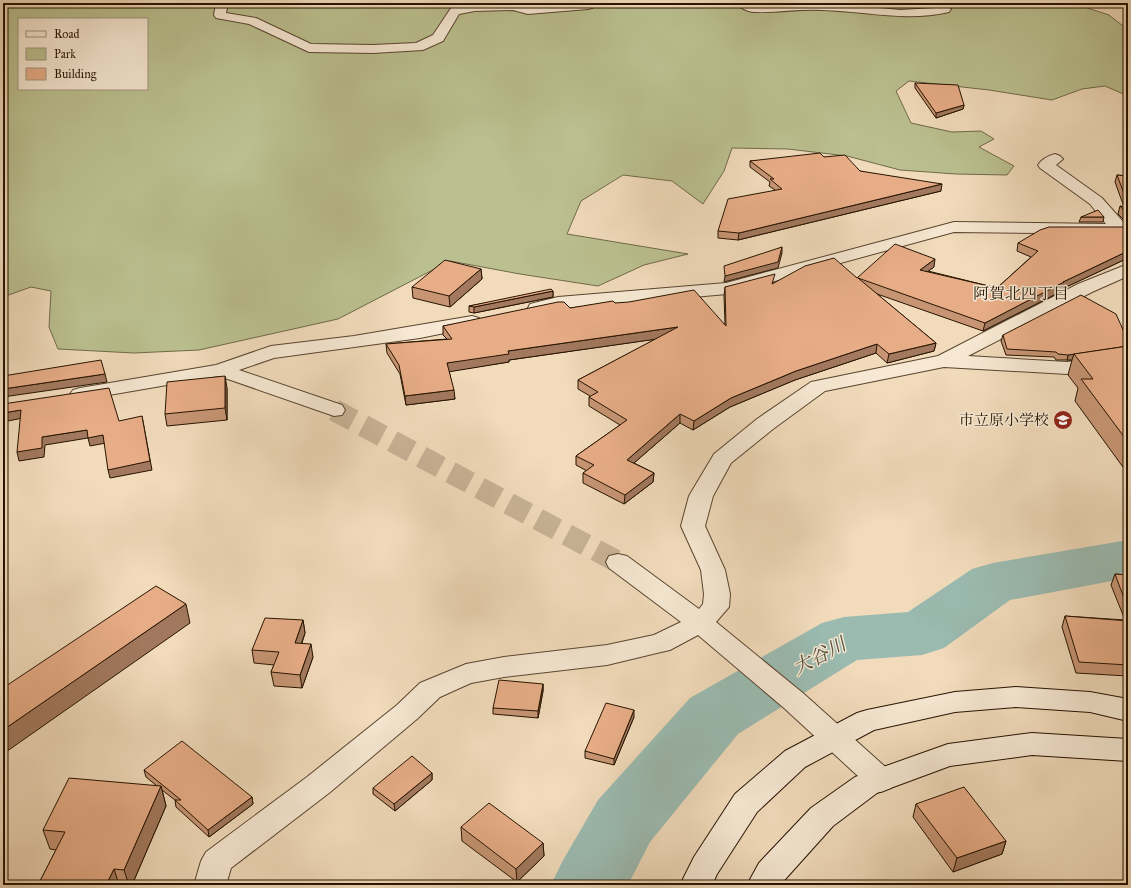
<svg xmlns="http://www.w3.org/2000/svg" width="1131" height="888" font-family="'IM FELL Great Primer','Noto Serif JP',serif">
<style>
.green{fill:#bbc090;stroke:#706a48;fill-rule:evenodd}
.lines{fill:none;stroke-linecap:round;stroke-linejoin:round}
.river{fill:#9bbbb1;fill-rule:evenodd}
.street-tunnel{stroke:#c8b396;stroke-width:22;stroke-dasharray:22 11;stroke-linecap:butt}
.street-casing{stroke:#59452f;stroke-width:2}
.secondary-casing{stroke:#261300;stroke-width:2}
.street{fill:#f6e8d3;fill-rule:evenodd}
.secondary{fill:#f6e8d3;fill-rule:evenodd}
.wall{fill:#c79574;stroke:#261300}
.shaded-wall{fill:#a2795e;stroke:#261300}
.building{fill:#e7ad87;stroke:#261300}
.labels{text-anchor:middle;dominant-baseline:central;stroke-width:3;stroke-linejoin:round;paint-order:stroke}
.poi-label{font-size:15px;fill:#261300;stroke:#f6e8d3;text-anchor:end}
.neighbourhood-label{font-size:16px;fill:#261300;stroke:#f6e8d3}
.near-water-label{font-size:19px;font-style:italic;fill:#4f4e3e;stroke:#f6e8d3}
</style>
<rect width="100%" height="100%" fill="#f1dbbb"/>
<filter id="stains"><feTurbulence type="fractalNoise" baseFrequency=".005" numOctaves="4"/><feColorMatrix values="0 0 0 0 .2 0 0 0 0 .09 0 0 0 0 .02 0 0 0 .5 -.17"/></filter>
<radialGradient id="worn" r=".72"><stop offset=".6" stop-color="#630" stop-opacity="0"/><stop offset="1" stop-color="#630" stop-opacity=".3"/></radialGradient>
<path class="green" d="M 3,3 L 1072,3 L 1109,15 L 1128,30 L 1128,96 L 1105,86 L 1082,89 L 1052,100 L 989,90 L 909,81 L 896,91 L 911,123 L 952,132 L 981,131 L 994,139 L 979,147 L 1014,166 L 1007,175 L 956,174 L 900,170 L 847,156 L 788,149 L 732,148 L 724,171 L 703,204 L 672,181 L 623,175 L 581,201 L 567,234 L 688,254 L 644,265 L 598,286 L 520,274 L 450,261 L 338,319 L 199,350 L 134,353 L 58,349 L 49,327 L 51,291 L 31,287 L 3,297 ZM 19,19 L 147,19 L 147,89 L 19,89 Z"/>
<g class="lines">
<polygon class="river" points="1128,540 1128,578 1010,600 944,648 922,655 857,660 738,734 650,842 628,885 551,885 562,862 598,800 690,698 822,623 844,617 908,612 972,569 993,563"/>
<polyline class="street-tunnel" points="334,410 618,562"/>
<defs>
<g id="street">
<polygon points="216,3 228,3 226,13 256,18 311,44 373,45 416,43 433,35 451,8 475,3 516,3 528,6 569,3 597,3 592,8 588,9 528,14 513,10 475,11 459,14 443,41 423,50 373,53 309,52 249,24 216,18 214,15"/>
<path d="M 737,3 L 754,4 L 830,3 L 900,10 L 935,8 L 930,3 L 944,3 L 951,9 L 949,12 C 906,22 864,11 821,10 C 798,9 775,13 753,12 C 747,11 740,8 737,3 Z"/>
<path d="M 1055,154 L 1060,156 L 1063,159 L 1056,165 L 1102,198 L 1125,224 L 1128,224 L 1128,234 L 954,232 L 727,294 L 558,309 L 537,314 L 530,312 L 528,308 L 530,304 L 558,297 L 726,283 L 954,222 L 1106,224 L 1090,204 L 1040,168 L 1038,165 C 1042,159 1048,156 1055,154 Z"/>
<polygon points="1128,264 1128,276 1092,292 968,356 1067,362 1128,353 1128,365 1067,374 944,367 825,391 773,429 731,463 713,496 705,526 725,570 730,594 729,607 716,622 804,694 891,772 896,780 891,788 881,792 871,788 784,708 698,635 670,650 661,652 607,665 504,677 471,683 440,697 417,719 329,793 231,868 226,885 194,885 201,861 206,852 307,777 397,705 420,683 466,664 504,657 607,645 654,635 681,622 609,568 606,562 609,556 618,554 627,556 699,609 703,604 704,594 701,570 681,526 689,496 714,454 757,419 811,382 938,356 1078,284"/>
<polygon points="472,316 479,318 482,322 479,326 420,338 274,358 239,370 342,405 345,410 342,415 334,416 219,376 80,400 73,398 70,394 73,390 80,388 216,365 271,346 354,336"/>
</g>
<g id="secondary">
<polygon points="1016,687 1090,692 1128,699 1128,721 1090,712 1016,707 955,712 874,730 805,767 757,812 717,874 712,885 680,885 694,857 735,794 785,751 857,713 867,710 955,692"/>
<polygon points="1032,733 1128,739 1128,761 1032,755 950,766 877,793 833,826 780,885 747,885 759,863 811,808 855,777 948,744"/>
</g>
</defs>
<use href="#street" class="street-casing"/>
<use href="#secondary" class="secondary-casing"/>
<use href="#street" class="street"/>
<use href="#secondary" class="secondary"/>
</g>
<g class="wall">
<polygon points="915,83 964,105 963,109 936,118 915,88"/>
<polygon points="824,157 860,171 941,191 738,240 718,238 718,231 775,190 769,186 770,182 750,167 750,161"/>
<polygon points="1117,175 1128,176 1128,223 1126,222 1118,214 1120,206 1124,207 1115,182"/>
<polygon points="1081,217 1104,217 1103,222 1079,222"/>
<polygon points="1128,227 1128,258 1062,289 1062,291 983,331 877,294 936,343 934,351 887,363 876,353 795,380 730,407 693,430 680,423 634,463 654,473 653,482 624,504 583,483 583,473 587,471 576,465 576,456 620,425 589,406 589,397 590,396 578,389 578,380 656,339 509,360 509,362 449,371 455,399 406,405 400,374 387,353 386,344 447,339 443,335 443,326 570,308 615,303 725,324 724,296 725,287 774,283 857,278 934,267 928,271 997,288 1031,257 1017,251 1018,243"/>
<polygon points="481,269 482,279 450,307 413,298 412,287"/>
<polygon points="553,291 553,297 474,313 469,312 469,306"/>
<polygon points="1003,335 1128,341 1128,474 1075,401 1078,388 1068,375 1072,360 1056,360 1054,357 1006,355 1001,341"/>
<polygon points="227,388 227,420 167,426 165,414"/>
<polygon points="1115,574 1128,575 1128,680 1127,676 1076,673 1062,627 1065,616 1125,620 1111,585"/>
<polygon points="303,620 305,633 302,643 313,657 302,688 274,686 271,672 274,665 254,663 252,650"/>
<polygon points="543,684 543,691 538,718 493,714 493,708"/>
<polygon points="634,717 614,765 585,758 585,751"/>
<polygon points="144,770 252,797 253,804 209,837 176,807 175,800 162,790 166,806 132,885 38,885 56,850 50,849 43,830 157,786 146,777"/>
<polygon points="432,773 432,780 395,811 373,794 373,788"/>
<polygon points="916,804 1006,841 1002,854 953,872 913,817"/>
<polygon points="461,827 543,843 544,856 517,882 462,841"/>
</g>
<g class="shaded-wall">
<polygon points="964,105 963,109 936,118 936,113"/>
<polygon points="942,184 941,191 738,240 739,233"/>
<polygon points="782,247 782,253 778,268 724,282 725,276"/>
<polygon points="1128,251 1128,258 1062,289 1062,291 983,331 985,323 1063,282"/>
<polygon points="935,259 934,267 919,278 920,270"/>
<polygon points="481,269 482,279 450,307 449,296"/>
<polygon points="553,291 553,297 474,313 474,307"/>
<polygon points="678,327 678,336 509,360 509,362 448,372 447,363 508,351"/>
<polygon points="936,343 934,351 887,363 889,354"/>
<polygon points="877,344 876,353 795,380 730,407 693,430 694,421 731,398 796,371"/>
<polygon points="1128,346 1074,354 1072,360 1067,360 1068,355"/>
<polygon points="105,374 107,382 3,397 3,389"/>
<polygon points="225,376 227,388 227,420 225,408"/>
<polygon points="454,390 455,399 406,405 405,396"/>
<polygon points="21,410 23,418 3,422 3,413"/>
<polygon points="680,414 680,423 627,469 627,460"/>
<polygon points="142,416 152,470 110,478 108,470"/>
<polygon points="87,430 103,435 106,443 90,446 88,438 45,445 44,457 19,461 17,452 42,437"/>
<polygon points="654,473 653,482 624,504 625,495"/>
<polygon points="186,604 190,623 3,754 3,730"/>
<polygon points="303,620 305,633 297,656 295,643"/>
<polygon points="311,644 313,657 302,688 300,675"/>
<polygon points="543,684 543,691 538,718 538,711"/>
<polygon points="634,710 634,717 614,765 614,759"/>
<polygon points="432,773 432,780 395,811 394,804"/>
<polygon points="161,786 166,806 132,885 129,885 124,870"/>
<polygon points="252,797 253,804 209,837 208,830"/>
<polygon points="1006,841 1002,854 953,872 957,858"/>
<polygon points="543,843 544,856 517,882 516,869"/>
<polygon points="114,869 119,885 106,885"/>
</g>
<g class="building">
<polygon points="915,83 958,85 964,105 936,113"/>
<polygon points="820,153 824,157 845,155 860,171 942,184 739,233 718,231 728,199 782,189 770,179 774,179 750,161"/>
<polygon points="1117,175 1128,176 1128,204"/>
<polygon points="1120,206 1128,208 1128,215"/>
<polygon points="1098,210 1104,217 1081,217"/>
<polygon points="1049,227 1128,227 1128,251 1063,282 1064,282 985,323 858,278 936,343 889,354 877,344 796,371 731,398 694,421 680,414 627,460 654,473 625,495 583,473 594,465 576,456 627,420 589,397 598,392 578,380 678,327 508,351 509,354 447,363 454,390 405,396 399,365 386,344 452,339 443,326 558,302 564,302 570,308 613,301 615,303 629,302 694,290 726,326 725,287 775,274 772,284 805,266 834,258 857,278 895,244 935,259 920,270 997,288 1038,251 1018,243 1040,230"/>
<polygon points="782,247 778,262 725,276 724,266"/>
<polygon points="445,260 481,269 449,296 412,287"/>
<polygon points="551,289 553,291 474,307 469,306"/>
<polygon points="1081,295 1116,314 1128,341 1128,346 1068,355 1058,354 1056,352 1007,349 1003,335"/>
<polygon points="1128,346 1128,442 1081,379 1093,379 1074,354"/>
<polygon points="101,360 105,374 3,389 3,376"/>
<polygon points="225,376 225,408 165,414 167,382"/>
<polygon points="109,388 119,421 142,416 150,461 108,470 103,435 88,438 87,430 42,437 42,448 17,452 21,410 3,413 3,404"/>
<polygon points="1115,574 1128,575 1128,609"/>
<polygon points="156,586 186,604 3,730 3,688"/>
<polygon points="1065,616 1128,621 1128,665 1079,662"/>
<polygon points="265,618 303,620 295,643 311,644 300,675 271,672 279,652 252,650"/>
<polygon points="499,680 543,684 538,711 493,708"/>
<polygon points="606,703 634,710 614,759 585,751"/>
<polygon points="182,741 252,797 208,830 175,800 181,800 144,770"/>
<polygon points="412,756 432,773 394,804 373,788"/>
<polygon points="69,778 161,786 124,870 114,869 106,885 38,885 65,832 43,830"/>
<polygon points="964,787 1006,841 957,858 916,804"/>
<polygon points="489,803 543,843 516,869 461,827"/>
</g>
<defs>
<symbol id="school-disc" viewBox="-11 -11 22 22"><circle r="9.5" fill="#8f2418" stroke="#f6e8d3"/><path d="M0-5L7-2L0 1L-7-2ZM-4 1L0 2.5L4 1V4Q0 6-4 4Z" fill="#fff"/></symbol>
</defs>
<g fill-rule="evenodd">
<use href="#school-disc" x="1052" y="409" width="22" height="22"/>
</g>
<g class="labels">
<g class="poi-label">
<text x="1049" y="420">市立原小学校</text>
</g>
<g class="neighbourhood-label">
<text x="1021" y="293">阿賀北四丁目</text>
</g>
<g class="near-water-label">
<text transform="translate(819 656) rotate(-28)">大谷川</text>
</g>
</g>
<rect width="1131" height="888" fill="none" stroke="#f1dbbb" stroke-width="16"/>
<rect x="4" y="4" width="1123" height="880" fill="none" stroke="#261300" stroke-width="2"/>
<rect x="8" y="8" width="1115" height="872" fill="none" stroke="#261300"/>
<rect x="18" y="18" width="130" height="72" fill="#f6e8d3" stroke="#a3937f"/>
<rect x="26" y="31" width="20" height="6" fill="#f6e8d3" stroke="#a3937f"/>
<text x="54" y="38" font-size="12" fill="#261300">Road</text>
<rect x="26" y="48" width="20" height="12" fill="#bbc090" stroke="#a3937f"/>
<text x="54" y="58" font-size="12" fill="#261300">Park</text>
<rect x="26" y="68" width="20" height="12" fill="#e7ad87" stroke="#a3937f"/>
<text x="54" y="78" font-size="12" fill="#261300">Building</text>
<rect width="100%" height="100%" filter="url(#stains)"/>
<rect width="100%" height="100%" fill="url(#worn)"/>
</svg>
